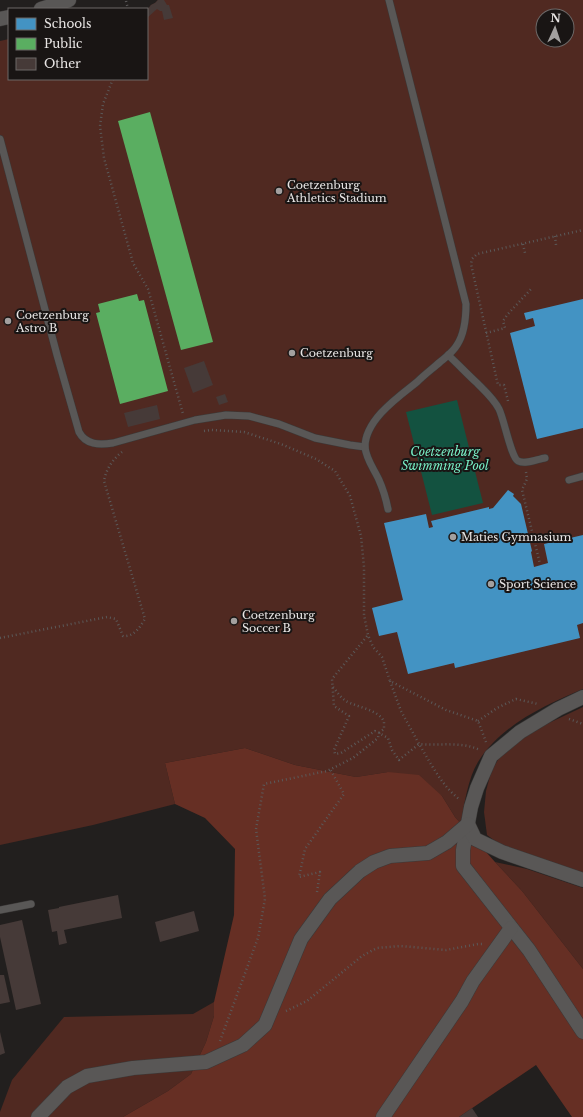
<svg xmlns="http://www.w3.org/2000/svg" width="583" height="1117" font-family="'Libre Baskerville',serif">
<style>
.green{fill:#502921;fill-rule:evenodd}
.forest{fill:#662f24}
.water{fill:#135240}
.schools{fill:#4393c3}
.public{fill:#5aae61}
.building{fill:#463a38}
.lines{fill:none;stroke-linecap:round;stroke-linejoin:round}
.lane-casing{stroke:#3b3938;stroke-width:8}
.street-casing{stroke:#3b3938;stroke-width:15}
.path{stroke:#5b5959;stroke-width:2.5;stroke-dasharray:1 3;stroke-linecap:butt}
.lane{stroke:#595756;stroke-width:7}
.street{stroke:#595756;stroke-width:14}
.poi-dot{fill:#a3a09f;stroke:#191514;stroke-width:1.5}
.labels{text-anchor:middle;dominant-baseline:central;stroke-width:4;stroke-linejoin:round;paint-order:stroke}
.poi-label{font-size:11px;fill:#e8e5e4;stroke:#191514;text-anchor:start}
.water-label{font-size:12px;font-style:italic;fill:#78efc6;stroke:#191514}
</style>
<rect width="100%" height="100%" fill="#221f1e"/>
<g class="green">
<path d="M 158,0 L 583,0 L 583,689 C 545,705 501,725 478,762 C 468,778 464,805 461,824 L 455,817 L 442,796 L 388,772 L 356,777 L 295,765 L 245,748 L 165,763 L 175,804 L 93,825 L 0,845 L 0,41 L 9,39 L 9,79 L 147,79 L 147,10 L 151,5 L 155,3 ZM 543,16 L 567,16 L 567,40 L 543,40 Z"/>
<polygon points="583,707 583,874 506,849 487,835 484,812 486,791 491,772 500,756 519,737"/>
<polygon points="495,862 527,869 583,888 583,969 522,891"/>
<polygon points="214,1002 214,1016 206,1042 191,1074 168,1091 123,1117 0,1117 0,1112 12,1080 64,1017 193,1014"/>
</g>
<polygon class="forest" points="245,748 295,765 356,777 388,772 419,775 442,796 455,817 495,862 522,891 583,969 583,1117 572,1117 536,1065 459,1117 123,1117 168,1091 191,1074 206,1042 214,1016 214,1002 234,915 235,849 205,818 175,804 165,763"/>
<polygon class="water" points="457,400 483,503 432,515 406,412"/>
<g class="schools">
<polygon points="583,299 583,428 537,439 510,333 535,326 533,318 526,320 524,313"/>
<polygon points="508,490 514,494 513,496 521,504 532,551 531,552 534,567 548,563 544,544 583,535 583,623 577,625 580,638 455,668 454,663 408,674 397,632 379,636 372,608 403,600 384,523 426,514 429,528 433,527 431,521 489,507 489,509 493,508"/>
</g>
<g class="public">
<polygon points="150,112 213,342 181,350 118,121"/>
<polygon points="137,294 139,301 144,300 168,391 120,404 96,313 100,312 98,304"/>
</g>
<g class="building">
<polygon points="158,0 164,0 167,5 169,5 173,18 164,20 162,11 160,11 157,9 147,18 147,10 151,5 155,3"/>
<polygon points="204,361 213,385 193,393 184,368"/>
<polygon points="225,394 228,402 219,405 216,397"/>
<polygon points="157,405 160,419 128,427 124,413"/>
<polygon points="118,895 122,918 64,930 67,943 59,945 57,931 52,932 48,910 59,908 59,907"/>
<polygon points="194,911 199,931 160,942 155,922"/>
<polygon points="22,920 41,1004 16,1010 0,937 0,925"/>
<polygon points="0,975 4,975 10,1002 0,1004"/>
<polygon points="0,1032 5,1053 0,1055"/>
<polygon points="472,1108 478,1117 459,1117"/>
</g>
<g class="lines">
<defs>
<g id="lane">
<path d="M 0,139 L 57,355 L 79,432 C 86,445 99,445 113,443 L 195,420 L 226,415 L 249,416 L 279,424 L 315,438 L 350,445 L 365,447"/>
<path d="M 448,355 C 458,364 467,374 477,383 C 485,391 494,399 499,409 C 504,419 511,457 518,461 C 525,465 538,459 545,458"/>
<polyline points="569,480 583,476"/>
<path d="M 388,509 C 386,499 383,489 379,480 C 374,469 366,459 365,447 C 365,420 398,397 417,382 C 424,375 432,369 440,362 C 446,357 453,352 457,345 C 465,333 466,318 466,304 L 389,0"/>
<polyline points="0,910 31,904"/>
</g>
<g id="street">
<polyline points="41,9 69,0"/>
<polyline points="0,19 9,17"/>
<polyline points="583,697 558,709 520,732 491,756 477,788 471,807 463,850 463,866 529,950 583,1032"/>
<polyline points="468,824 475,839 502,852 583,880"/>
<polyline points="38,1117 67,1087 87,1076 133,1068 206,1062 243,1045 265,1025 301,939 330,899 360,871 374,862 390,856 428,853 447,842 468,824"/>
<polyline points="383,1117 462,1001 473,981 511,928"/>
</g>
</defs>
<use href="#lane" class="lane-casing"/>
<use href="#street" class="street-casing"/>
<g class="path">
<polyline points="126,1 128,9"/>
<polyline points="113,79 103,104 100,126 104,158 133,263 148,289 183,414"/>
<polyline points="555,236 556,245"/>
<polyline points="523,244 525,253"/>
<polyline points="486,333 505,328 503,321 508,314 531,289"/>
<polyline points="508,401 504,385 498,385 471,264 472,259 477,254 583,230"/>
<polyline points="204,431 211,430 244,432 281,444 316,459 335,471 350,496 361,536 364,567 364,615 368,635 373,647 382,657 390,681 446,710 478,721 486,742"/>
<polyline points="526,472 527,479 522,490 540,564"/>
<path d="M 0,638 L 107,617 L 116,619 L 123,636 C 134,637 140,627 145,619 L 104,481 C 106,469 113,459 122,452"/>
<path d="M 390,681 L 401,711 L 419,744 C 439,746 461,741 480,750"/>
<path d="M 333,687 C 337,692 341,698 346,701 C 356,707 380,710 384,722 C 384,724 384,727 384,729 L 379,733 L 388,738 L 392,750 L 399,760 L 419,744 C 430,762 442,786 459,799"/>
<polyline points="569,719 583,724"/>
<polyline points="478,721 497,708 516,699 538,704"/>
<polyline points="317,892 320,872 299,877 305,849 344,794 330,769"/>
<polyline points="286,1011 307,1001 362,956 377,948 401,946 446,950 478,944 482,944"/>
<polyline points="220,1041 258,938 265,899 256,829 264,784 327,771 353,758 378,738 379,733 375,731 341,753 335,754 334,750 349,716 334,706 332,679 368,635"/>
</g>
<use href="#lane" class="lane"/>
<use href="#street" class="street"/>
</g>
<g class="poi-dot">
<circle cx="279" cy="191" r="4"/>
<circle cx="8" cy="321" r="4"/>
<circle cx="292" cy="353" r="4"/>
<circle cx="453" cy="537" r="4"/>
<circle cx="491" cy="584" r="4"/>
<circle cx="234" cy="621" r="4"/>
</g>
<g class="labels">
<g class="poi-label">
<text x="287" y="185">Coetzenburg<tspan x="287" dy="13">Athletics Stadium</tspan></text>
<text x="16" y="315">Coetzenburg<tspan x="16" dy="13">Astro B</tspan></text>
<text x="300" y="353">Coetzenburg</text>
<text x="461" y="537">Maties Gymnasium</text>
<text x="499" y="584">Sport Science</text>
<text x="242" y="615">Coetzenburg<tspan x="242" dy="13">Soccer B</tspan></text>
</g>
<g class="water-label">
<text x="445" y="451">Coetzenburg<tspan x="445" dy="14">Swimming Pool</tspan></text>
</g>
</g>
<rect x="8" y="8" width="140" height="72" fill="#191514" stroke="#6c6867"/>
<rect x="16" y="18" width="20" height="12" fill="#4393c3" stroke="#6c6867"/>
<text x="44" y="28" font-size="12" fill="#e8e5e4">Schools</text>
<rect x="16" y="38" width="20" height="12" fill="#5aae61" stroke="#6c6867"/>
<text x="44" y="48" font-size="12" fill="#e8e5e4">Public</text>
<rect x="16" y="58" width="20" height="12" fill="#463a38" stroke="#6c6867"/>
<text x="44" y="68" font-size="12" fill="#e8e5e4">Other</text>
<g transform="translate(555 28) rotate(3)"><circle r="19" fill="#191514" stroke="#6c6867"/>
<path d="M0-3L7 15L0 10L-7 15Z" fill="#a3a09f"/>
<text y="-6" font-size="11" font-weight="bold" text-anchor="middle" fill="#e8e5e4">N</text>
</g>
</svg>
